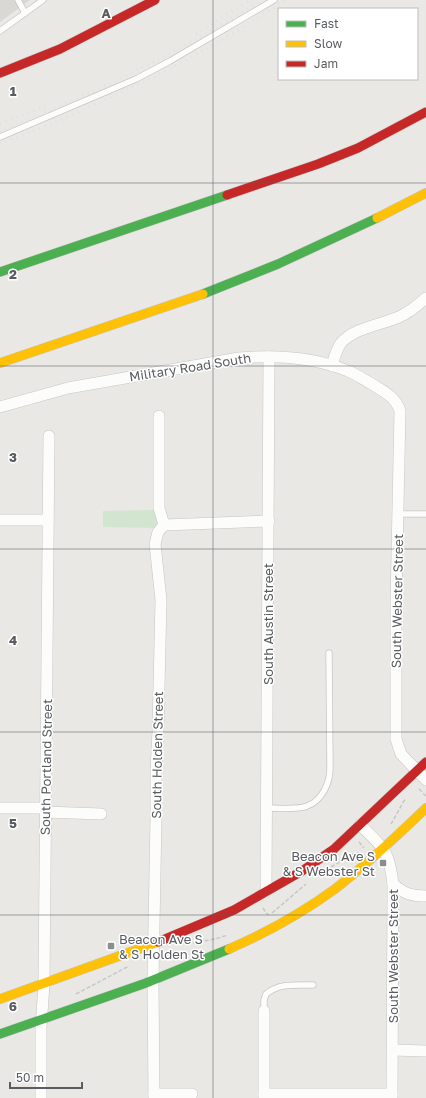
<svg xmlns="http://www.w3.org/2000/svg" width="426" height="1098" font-family="'Golos Text',sans-serif">
<style>
.industrial{fill:#dad8d5}
.green{fill:#d2e5cf}
.lines{fill:none;stroke-linecap:round;stroke-linejoin:round}
.lane-casing{stroke:#c6c6c6;stroke-width:7}
.street-casing{stroke:#c6c6c6;stroke-width:12}
.fast-casing{stroke:#c5c5c6;stroke-width:10}
.slow-casing{stroke:#c5c5c6;stroke-width:10}
.jam-casing{stroke:#c5c5c6;stroke-width:10}
.path{stroke:#c4c9c6;stroke-width:1.5;stroke-dasharray:4 2;stroke-linecap:butt}
.lane{stroke:#fcfcfb;stroke-width:5.5}
.street{stroke:#fcfcfb;stroke-width:11}
.fast{stroke:#4caf50;stroke-width:9}
.slow{stroke:#ffc107;stroke-width:9}
.jam{stroke:#c62828;stroke-width:9}
.rail{stroke:#e0e1e1;stroke-width:3;stroke-dasharray:1 5;stroke-linecap:butt}
.grid{fill:none;stroke:#595d61;stroke-width:1;stroke-opacity:0.55}
.poi-dot{fill:#8b8e8f;stroke:#fff;stroke-width:1.5}
.labels{text-anchor:middle;dominant-baseline:central;stroke-width:3;stroke-linejoin:round;paint-order:stroke}
.street-label{font-size:13px;fill:#595d61;stroke:#fff}
.poi-label{font-size:13px;fill:#595d61;stroke:#fff;text-anchor:end}
.grid-label{font-size:13px;text-anchor:middle;font-weight:bold;fill:#595d61;stroke:#fff;stroke-width:3;stroke-linejoin:round;paint-order:stroke}
</style>
<rect width="100%" height="100%" fill="#e9e8e4"/>
<polygon class="industrial" points="0,0 30,0 0,22"/>
<polygon class="green" points="154,510 159,526 158,528 103,527 103,511"/>
<g class="lines">
<defs>
<g id="lane">
<polyline points="18,0 25,13"/>
<polyline points="0,31 43,0"/>
<polyline points="0,137 136,79 170,61 274,0"/>
<polyline points="398,514 426,514"/>
<path d="M 267,808 C 277,808 298,810 307,806 C 322,801 330,783 330,768 L 329,653"/>
<path d="M 264,1011 L 264,1000 L 266,994 C 279,983 296,985 313,985"/>
</g>
<g id="street">
<path d="M 332,366 C 334,358 336,350 341,343 C 355,327 382,325 401,316 C 410,312 418,305 426,298"/>
<path d="M 0,407 L 68,388 L 239,358 C 275,355 314,357 348,371 C 356,374 364,380 372,384 C 383,391 396,397 400,411 L 396,603 L 396,739 L 401,754 L 426,780"/>
<polyline points="0,520 48,520"/>
<polyline points="164,525 269,521"/>
<polyline points="0,808 45,808"/>
<polyline points="45,812 101,814"/>
<path d="M 360,825 C 384,848 389,850 393,884 L 392,1098"/>
<path d="M 393,884 C 404,894 412,896 426,896"/>
<polyline points="266,891 269,357"/>
<polyline points="393,1050 426,1051"/>
<polyline points="154,1094 192,1094"/>
<polyline points="264,1094 392,1094"/>
<polyline points="41,1098 41,1028 44,984 49,436"/>
<polyline points="154,1098 153,980 156,818 156,771 158,731 161,600 155,544 158,532 164,525 159,508 159,416"/>
<polyline points="264,1098 264,1011"/>
</g>
<g id="fast">
<polyline points="0,272 227,195"/>
<polyline points="203,294 278,264 377,218"/>
<polyline points="0,1034 146,983 229,949"/>
</g>
<g id="slow">
<polyline points="377,218 426,193"/>
<polyline points="0,363 203,294"/>
<path d="M 229,949 C 266,933 302,913 335,889 C 367,864 397,836 426,808"/>
<polyline points="0,999 158,942"/>
</g>
<g id="jam">
<polyline points="0,73 60,49 155,0"/>
<polyline points="227,195 318,164 358,148 426,112"/>
<polyline points="158,942 234,910 302,871 334,849 426,762"/>
</g>
</defs>
<use href="#lane" class="lane-casing"/>
<use href="#street" class="street-casing"/>
<use href="#fast" class="fast-casing"/>
<use href="#slow" class="slow-casing"/>
<use href="#jam" class="jam-casing"/>
<g class="path">
<polyline points="419,789 426,796"/>
<polyline points="391,824 405,799"/>
<polyline points="359,842 364,848"/>
<polyline points="331,867 353,854 359,853"/>
<polyline points="263,908 266,913 269,915"/>
<polyline points="272,913 306,884"/>
<polyline points="187,944 215,939 228,935"/>
<polyline points="76,994 129,966"/>
</g>
<use href="#lane" class="lane"/>
<use href="#street" class="street"/>
<use href="#fast" class="fast"/>
<use href="#slow" class="slow"/>
<use href="#jam" class="jam"/>
<g class="rail">
<polyline points="196,34 250,0"/>
<polyline points="0,124 50,104"/>
<path d="M 0,132 C 91,95 179,52 262,0"/>
<path d="M 0,144 C 68,118 136,88 200,52 C 229,36 257,18 286,0"/>
</g>
</g>
<path class="grid" d="M 213,0 L 213,1098M 0,183 L 426,183M 0,366 L 426,366M 0,549 L 426,549M 0,732 L 426,732M 0,915 L 426,915"/>
<g class="poi-dot">
<rect x="379" y="859" width="8" height="8" rx="2"/>
<rect x="107" y="942" width="8" height="8" rx="2"/>
</g>
<g class="labels">
<g class="street-label">
<text transform="translate(190 367) rotate(-9)">Military Road South</text>
<text transform="translate(397 601) rotate(-89)">South Webster Street</text>
<text transform="translate(268 624) rotate(-90)">South Austin Street</text>
<text transform="translate(157 755) rotate(-89)">South Holden Street</text>
<text transform="translate(46 767) rotate(-89)">South Portland Street</text>
<text transform="translate(393 956) rotate(-90)">South Webster Street</text>
</g>
<g class="poi-label">
<text x="375" y="856">Beacon Ave S<tspan x="375" dy="15">&amp; S Webster St</tspan></text>
<text x="119" y="939" text-anchor="start">Beacon Ave S<tspan x="119" dy="15">&amp; S Holden St</tspan></text>
</g>
</g>
<g class="grid-label">
<text x="106" y="18">A</text>
<text x="13" y="96">1</text>
<text x="13" y="279">2</text>
<text x="13" y="462">3</text>
<text x="13" y="645">4</text>
<text x="13" y="828">5</text>
<text x="13" y="1011">6</text>
</g>
<rect x="278" y="8" width="140" height="72" fill="#ffffff" stroke="#bdbec0"/>
<rect x="286" y="21" width="20" height="6" fill="#4caf50" stroke="#bdbec0"/>
<text x="314" y="28" font-size="12" fill="#595d61">Fast</text>
<rect x="286" y="41" width="20" height="6" fill="#ffc107" stroke="#bdbec0"/>
<text x="314" y="48" font-size="12" fill="#595d61">Slow</text>
<rect x="286" y="61" width="20" height="6" fill="#c62828" stroke="#bdbec0"/>
<text x="314" y="68" font-size="12" fill="#595d61">Jam</text>
<path d="M10 1082v6h72v-6" fill="none" stroke="#595d61" stroke-width="2"/>
<text x="16" y="1082" font-size="12" fill="#595d61" stroke="#ffffff" stroke-width="3" paint-order="stroke">50 m</text>
</svg>
